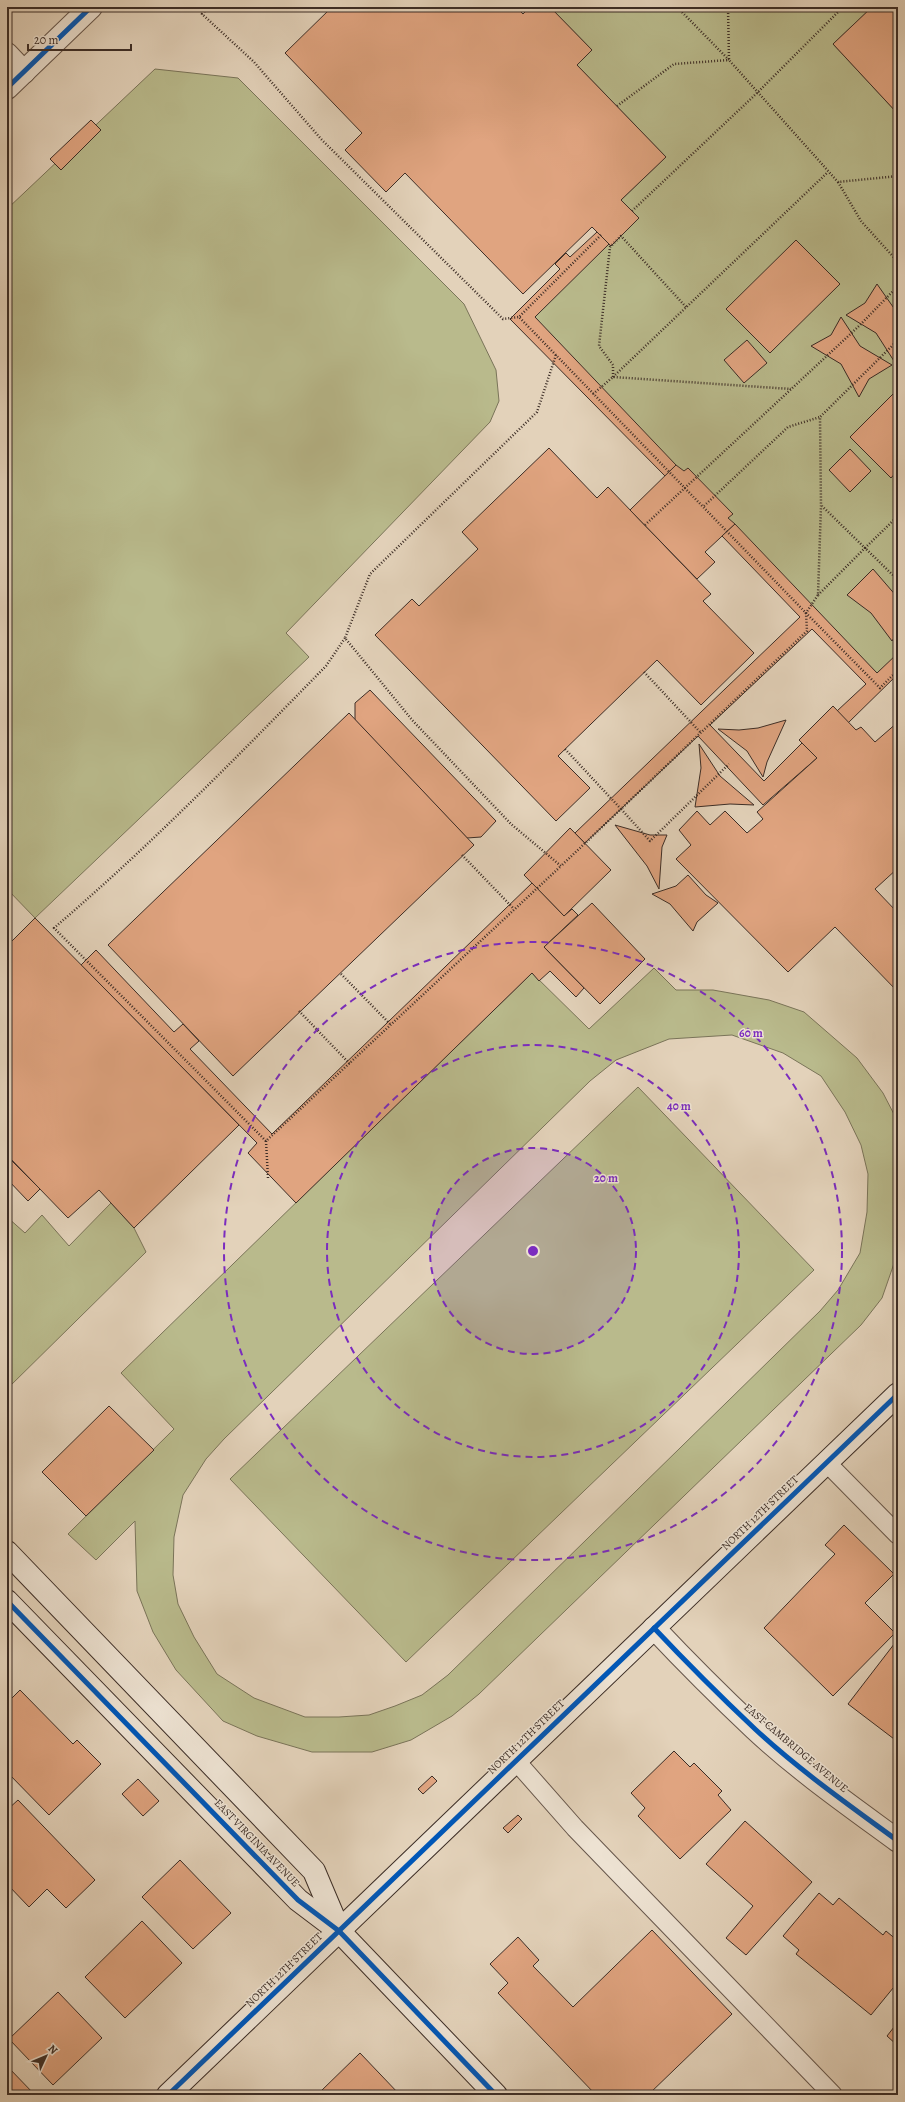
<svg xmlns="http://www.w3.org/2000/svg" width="905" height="2102" font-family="Alegreya,serif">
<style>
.green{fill:#b9ba8c;stroke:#7a7459;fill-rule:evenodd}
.building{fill:#e0a480;stroke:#3c2d26}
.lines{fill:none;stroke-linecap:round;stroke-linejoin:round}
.lane-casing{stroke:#66564b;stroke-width:20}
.street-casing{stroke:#66564b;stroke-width:24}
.secondary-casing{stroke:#3c2d26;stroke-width:24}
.path{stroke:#3c2d26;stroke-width:2.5;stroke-dasharray:1 2;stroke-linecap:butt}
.lane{stroke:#ede2d2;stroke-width:18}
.street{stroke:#ede2d2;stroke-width:22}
.secondary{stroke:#ede2d2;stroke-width:22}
.cycleway-casing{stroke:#ede2d2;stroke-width:8}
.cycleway{stroke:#0057b8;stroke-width:5}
.ring{fill:none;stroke:#7b2cbf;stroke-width:2;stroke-dasharray:7 5}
.labels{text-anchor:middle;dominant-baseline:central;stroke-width:3;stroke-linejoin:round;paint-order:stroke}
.street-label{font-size:11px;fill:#3c2d26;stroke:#ede2d2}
.centre{fill:#7b2cbf;stroke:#ede2d2;stroke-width:2}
.ring-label{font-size:12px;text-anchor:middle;font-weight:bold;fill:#7b2cbf;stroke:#ede2d2;stroke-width:3;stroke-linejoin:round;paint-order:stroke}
</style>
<rect width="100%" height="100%" fill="#e3d2ba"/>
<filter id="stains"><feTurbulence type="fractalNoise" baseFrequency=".005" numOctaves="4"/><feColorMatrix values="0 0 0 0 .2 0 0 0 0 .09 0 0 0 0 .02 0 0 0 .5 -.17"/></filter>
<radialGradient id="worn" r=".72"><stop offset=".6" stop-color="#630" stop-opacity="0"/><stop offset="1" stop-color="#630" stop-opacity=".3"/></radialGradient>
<g class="green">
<polygon points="550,7 872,7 833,44 898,114 898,674 880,688 522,321 601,235 611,246 639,218 621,200 666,157 577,65 592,50"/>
<polygon points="155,69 238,78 464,304 496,370 499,401 490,422 286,633 309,657 35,918 7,889 7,209"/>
<path d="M 654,968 L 676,990 L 713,990 L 769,1000 L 804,1012 L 857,1058 L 883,1093 L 898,1122 L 898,1252 L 882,1298 L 861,1325 L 479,1694 L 452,1716 L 411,1740 L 372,1752 L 312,1752 L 257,1736 L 223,1721 L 176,1670 L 153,1632 L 137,1591 L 135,1521 L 96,1560 L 68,1534 L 174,1429 L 121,1373 L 532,973 L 589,1029 ZM 732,1035 L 783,1053 L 821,1076 L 845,1112 L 861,1145 L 868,1174 L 867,1212 L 860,1253 L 838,1290 L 820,1311 L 448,1675 L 422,1695 L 395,1706 L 369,1715 L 339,1717 L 305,1717 L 254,1698 L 217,1674 L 194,1637 L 178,1604 L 173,1575 L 174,1537 L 183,1495 L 206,1459 L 224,1439 L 590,1081 L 616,1060 L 669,1039 Z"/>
<polygon points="638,1087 814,1270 406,1662 230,1479"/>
<polygon points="111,1203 134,1228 146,1252 7,1389 7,1217 25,1233 42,1215 69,1246"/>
</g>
<g class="building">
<polygon points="332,7 516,7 523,14 530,7 550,7 592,50 577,65 666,157 621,200 639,218 611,246 592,227 523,294 405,173 386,192 345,150 362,133 285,53"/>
<polygon points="872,7 898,7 898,114 833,44"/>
<polygon points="91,120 101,130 61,170 50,159"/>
<polygon points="597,232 609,244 535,317 676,465 665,476 510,319 560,269 555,264 566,253 570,257"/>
<polygon points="796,240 840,284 770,353 726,309"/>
<polygon points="877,284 898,314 898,354 894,361 876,333 846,315 865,303"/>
<polygon points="841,317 860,346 892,365 869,379 859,397 841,364 811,346 831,335"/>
<polygon points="747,340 767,363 744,383 724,360"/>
<polygon points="898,389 898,470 891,478 850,437"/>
<polygon points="549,448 597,498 608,487 711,594 703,601 754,653 701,705 657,660 558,756 590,788 556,821 375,635 412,599 419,606 478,549 462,532"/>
<polygon points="850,449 871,471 850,492 829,470"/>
<polygon points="676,465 684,471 688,468 733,514 728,518 735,524 705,552 715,562 697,579 630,510"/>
<polygon points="735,524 877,673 898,653 898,674 848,723 837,711 866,684 812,629 710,725 764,781 802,743 817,758 763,805 698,736 585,843 575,833 800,617 722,536"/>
<polygon points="873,569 898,598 898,632 892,641 871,613 847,595"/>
<polygon points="370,690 496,821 481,837 467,838 355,720 355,703"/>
<polygon points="833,706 856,730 861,727 875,742 898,722 898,868 875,889 898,913 898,992 835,927 788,972 676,859 691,845 679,830 697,811 710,825 725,811 747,833 763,819 757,812 817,758 799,740"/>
<polygon points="349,713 474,845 233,1076 108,945"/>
<polygon points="786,720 767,762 763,777 747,751 718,729 739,730 758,728"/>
<polygon points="699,744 720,776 754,805 730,804 695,807 701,768"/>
<polygon points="615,825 650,835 667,835 662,847 659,889 647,866"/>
<polygon points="570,828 611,870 564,916 524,875"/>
<polygon points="688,875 706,895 718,903 697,922 693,931 670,904 652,894 676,886"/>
<polygon points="532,883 564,916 572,909 578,915 544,947 584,988 576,997 550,971 539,981 532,973 296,1203 248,1153 257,1143 81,965 96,950 174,1032 183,1024 199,1041 190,1049 272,1134"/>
<polygon points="592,903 645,959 600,1004 544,947"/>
<polygon points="35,918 239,1125 134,1228 99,1190 68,1218 7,1155 7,946"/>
<polygon points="7,1156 40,1189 28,1201 7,1179"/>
<polygon points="109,1406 154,1450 86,1516 42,1472"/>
<polygon points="844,1525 894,1574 865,1603 895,1633 833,1696 764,1628 835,1554 825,1545"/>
<polygon points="898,1639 898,1742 848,1704"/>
<polygon points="20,1690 73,1744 77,1740 101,1764 49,1815 7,1772 7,1703"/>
<polygon points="674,1751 690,1767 694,1763 722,1791 718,1795 731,1810 680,1859 638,1816 645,1808 631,1793"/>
<polygon points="432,1776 437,1781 423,1794 418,1789"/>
<polygon points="138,1779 159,1801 143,1816 122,1794"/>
<polygon points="18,1800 95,1880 66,1908 47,1889 29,1907 7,1884 7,1810"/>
<polygon points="518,1815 522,1819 508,1833 503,1828"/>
<polygon points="745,1821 812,1882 746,1955 726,1938 753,1906 706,1864"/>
<polygon points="180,1860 231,1913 193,1949 142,1897"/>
<polygon points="819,1893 833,1905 839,1898 883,1935 886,1931 898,1941 898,1982 871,2015 796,1954 799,1950 783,1936"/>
<polygon points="142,1921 182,1963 125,2018 85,1977"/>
<polygon points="652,1930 732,2014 648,2095 596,2095 498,1993 508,1983 490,1964 518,1937 539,1960 533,1966 573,2007"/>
<polygon points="58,1992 102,2038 53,2085 9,2039"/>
<polygon points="898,2022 898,2046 887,2036"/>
<polygon points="360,2053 400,2095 323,2095 320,2092"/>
<polygon points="7,2066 35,2095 7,2095"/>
</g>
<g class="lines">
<defs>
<g id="lane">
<polyline points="827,1463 898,1535"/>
<polyline points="516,1761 575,1828 833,2095"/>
</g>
<g id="street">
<polyline points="7,54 24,72"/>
<polyline points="7,88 91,7"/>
<path d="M 654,1628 C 686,1662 720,1696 755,1729 C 799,1770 849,1805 898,1841"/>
</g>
<g id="secondary">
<polyline points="7,1552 314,1871 339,1930"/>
<polyline points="7,1601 298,1900 339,1931 496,2095"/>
<polyline points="168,2095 898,1394"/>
</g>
</defs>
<use href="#lane" class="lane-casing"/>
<use href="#street" class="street-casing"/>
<use href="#secondary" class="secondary-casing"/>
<g class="path">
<polyline points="209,7 202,14 254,62 321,139 503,319 519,317"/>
<polyline points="728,7 729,60 838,182 898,176"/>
<polyline points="617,106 674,64 729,60 677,7"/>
<polyline points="838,182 861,221 898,262"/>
<polyline points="632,211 757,93 843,7"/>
<polyline points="601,235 519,317 806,613 807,631 621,809 650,841 729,764"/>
<polyline points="898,340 820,417 821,506 818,595 806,613 880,688 898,670"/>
<polyline points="556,355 537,412 370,574 345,638 413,721 511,824 561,866 621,809 565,749"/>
<polyline points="613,377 828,172"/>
<polyline points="613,377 613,365 599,346 610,247 621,236 686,307"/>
<polyline points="593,394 613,377 791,389"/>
<polyline points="704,506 788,427 820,417"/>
<polyline points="898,516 865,548 898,580"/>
<polyline points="645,525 859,326 898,286"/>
<polyline points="818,595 865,548 822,506"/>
<path d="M 345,638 L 326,666 C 238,756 150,846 54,928 L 266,1141 L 561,866"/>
<polyline points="644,672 701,733"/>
<polyline points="893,675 898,680"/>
<polyline points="462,855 514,909"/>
<polyline points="341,974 391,1025"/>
<polyline points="299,1011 350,1064"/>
<polyline points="266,1141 268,1178"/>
</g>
<use href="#lane" class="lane"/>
<use href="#street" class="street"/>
<use href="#secondary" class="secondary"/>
<defs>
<g id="cycleway">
<polyline points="7,88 91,7"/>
<polyline points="7,1601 298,1900 339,1931 496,2095"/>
<path d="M 654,1628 C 686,1662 720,1696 755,1729 C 799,1770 849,1805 898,1841"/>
<polyline points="168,2095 898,1394"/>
</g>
</defs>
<use href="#cycleway" class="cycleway-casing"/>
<use href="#cycleway" class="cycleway"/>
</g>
<circle cx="533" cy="1251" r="103" fill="#7b2cbf" fill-opacity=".12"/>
<g class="ring">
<circle cx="533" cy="1251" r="103"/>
<circle cx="533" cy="1251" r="206"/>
<circle cx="533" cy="1251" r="309"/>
</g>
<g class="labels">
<g class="street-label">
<text transform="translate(760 1513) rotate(-44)">NORTH 12TH STREET</text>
<text transform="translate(526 1737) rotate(-44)">NORTH 12TH STREET</text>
<text transform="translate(796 1748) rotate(40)">EAST CAMBRIDGE AVENUE</text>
<text transform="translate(257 1843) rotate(46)">EAST VIRGINIA AVENUE</text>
<text transform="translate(284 1970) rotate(-44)">NORTH 12TH STREET</text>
</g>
</g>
<circle cx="533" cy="1251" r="6" class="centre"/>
<g class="ring-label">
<text x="751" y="1037">60 m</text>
<text x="679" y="1110">40 m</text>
<text x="606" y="1182">20 m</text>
</g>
<rect width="905" height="2102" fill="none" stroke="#e3d2ba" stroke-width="24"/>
<rect x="8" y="8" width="889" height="2086" fill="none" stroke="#3c2d26" stroke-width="2"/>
<rect x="12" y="12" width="881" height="2078" fill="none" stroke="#3c2d26"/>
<g transform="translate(46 2056) rotate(46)" stroke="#ede2d2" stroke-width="3" paint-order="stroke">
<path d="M0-3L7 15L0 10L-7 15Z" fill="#3c2d26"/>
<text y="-6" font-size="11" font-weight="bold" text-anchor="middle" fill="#3c2d26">N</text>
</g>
<path d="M28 44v6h103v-6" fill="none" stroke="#3c2d26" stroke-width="2"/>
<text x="34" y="44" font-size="12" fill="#3c2d26" stroke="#ede2d2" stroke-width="3" paint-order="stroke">20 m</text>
<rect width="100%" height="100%" filter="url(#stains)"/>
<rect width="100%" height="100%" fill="url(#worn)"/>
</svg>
